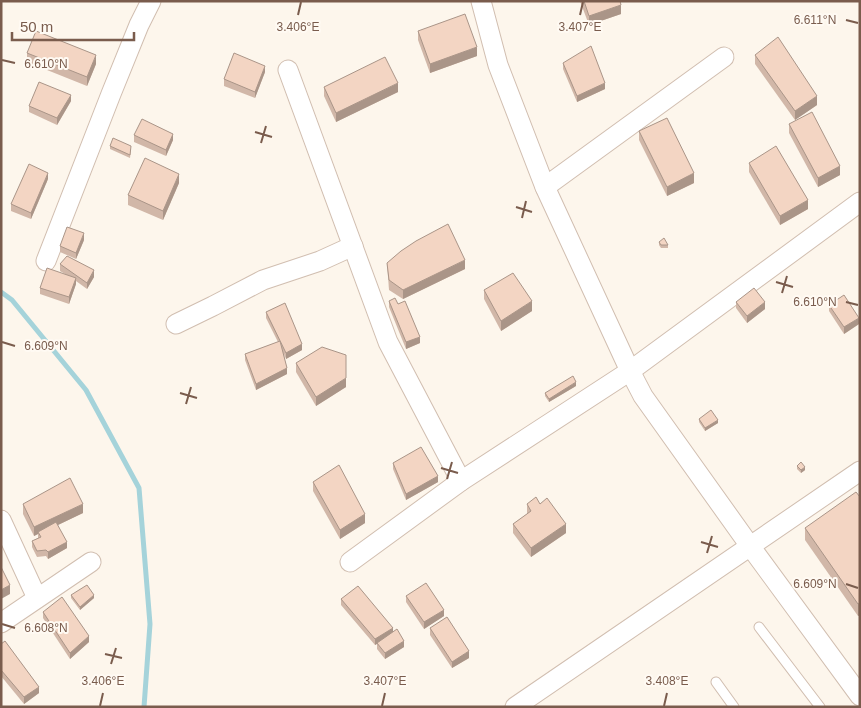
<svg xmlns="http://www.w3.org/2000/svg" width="861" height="708" font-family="Helvetica,sans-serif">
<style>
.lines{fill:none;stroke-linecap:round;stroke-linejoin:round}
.stream{stroke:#a5d3da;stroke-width:5}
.lane-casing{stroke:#d1beb0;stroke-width:11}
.street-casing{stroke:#d1beb0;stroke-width:21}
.lane{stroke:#fff;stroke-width:9}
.street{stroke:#fff;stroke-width:19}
.wall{fill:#d1b7a8}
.shaded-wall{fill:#aa9588}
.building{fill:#f3d5c3;stroke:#aa9588}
.ticks{fill:none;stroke:#7a5c4d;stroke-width:2}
.ticks-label{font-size:12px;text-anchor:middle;fill:#7a5c4d;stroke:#fffaf3;stroke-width:4;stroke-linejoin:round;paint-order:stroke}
</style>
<rect width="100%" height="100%" fill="#fdf6ec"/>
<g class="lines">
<polyline class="stream" points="1,292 12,300 86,390 139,488 150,624 144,707"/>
<defs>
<g id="lane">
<polyline points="759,627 820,707"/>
<polyline points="716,682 734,707"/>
</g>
<g id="street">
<polyline points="481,1 498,65 545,187 630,371 643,396 750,546 860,696"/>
<polyline points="288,70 388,342 461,481"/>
<polyline points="545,187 724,57"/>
<polyline points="46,261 111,94 139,25 151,1"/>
<polyline points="176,324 213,306 263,280 320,261 353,246"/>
<polyline points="1,520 37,598"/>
<polyline points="350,562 461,481 630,371 860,202"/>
<polyline points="1,623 91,562"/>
<polyline points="515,707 860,471"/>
</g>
</defs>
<use href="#lane" class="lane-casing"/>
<use href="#street" class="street-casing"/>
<use href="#lane" class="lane"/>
<use href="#street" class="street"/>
</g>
<g class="wall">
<polygon points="580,1 620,1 621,14 589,25"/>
<polygon points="418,31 477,56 430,73 418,40"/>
<polygon points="27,53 96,64 87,86 27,62"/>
<polygon points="755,55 817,105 795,120 755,64"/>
<polygon points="563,63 605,89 577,102 563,69"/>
<polygon points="265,72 255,98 224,86 224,79"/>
<polygon points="324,87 398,92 336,122 324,96"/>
<polygon points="71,101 57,125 29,112 29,106"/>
<polygon points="789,124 840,175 818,187 789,133"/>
<polygon points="639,131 694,183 667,196 639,140"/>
<polygon points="134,135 173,140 166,156 134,142"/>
<polygon points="110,146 131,149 130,158 110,149"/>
<polygon points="749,163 808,209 780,225 749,172"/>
<polygon points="48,179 31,219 11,211 11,204"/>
<polygon points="179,183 163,220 128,205 128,195"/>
<polygon points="84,240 76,259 60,252 60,246"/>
<polygon points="659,242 668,245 668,248 661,248 659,245"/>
<polygon points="387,263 465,269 403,299 389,290"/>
<polygon points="60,264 94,277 87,289 76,281 76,284 69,304 40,294 40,288 65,274 60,271"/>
<polygon points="484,290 532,311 501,331 484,299"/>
<polygon points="389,301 420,343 406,349 389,307"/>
<polygon points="736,302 765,309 747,323 736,308"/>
<polygon points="829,305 859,324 844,334 829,311"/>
<polygon points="266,312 302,350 286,359 284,354 287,374 256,390 245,360 245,354 278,342 266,318"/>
<polygon points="296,363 346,387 316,406 296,372"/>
<polygon points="576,386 549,402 545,396 545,393"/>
<polygon points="699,419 718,423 705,431 699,422"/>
<polygon points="393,463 438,482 406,500 393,469"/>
<polygon points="797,466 805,470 801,473 797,469"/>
<polygon points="313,482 365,523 340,539 313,491"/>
<polygon points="860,497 860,615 858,616 805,540 805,528"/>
<polygon points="23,504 83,513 58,525 67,548 48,559 46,556 37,557 32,547 32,541 38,538 38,534 34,536 23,514"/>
<polygon points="527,504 540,504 566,533 531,557 513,533 513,524 527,514"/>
<polygon points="71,595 94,598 80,610 71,598"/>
<polygon points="406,596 444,616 424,629 406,602"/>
<polygon points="341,599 393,631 404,647 385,659 377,649 377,644 375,645 341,605"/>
<polygon points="43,612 89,642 70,659 43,618"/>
<polygon points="430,628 469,658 452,668 430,635"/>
<polygon points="1,644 39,693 24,704 1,676"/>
</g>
<g class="shaded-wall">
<polygon points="621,5 621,14 589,25 589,16"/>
<polygon points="477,47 477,56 430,73 430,64"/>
<polygon points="96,55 96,64 87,86 87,77"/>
<polygon points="265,66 265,72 255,98 255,92"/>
<polygon points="398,83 398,92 336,122 336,113"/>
<polygon points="605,83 605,89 577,102 577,96"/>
<polygon points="71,95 71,101 57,125 57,118"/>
<polygon points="817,96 817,105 795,120 795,111"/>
<polygon points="173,134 173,140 166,156 166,150"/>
<polygon points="840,166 840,175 818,187 818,178"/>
<polygon points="48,173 48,179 31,219 31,213"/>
<polygon points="694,173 694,183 667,196 667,187"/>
<polygon points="179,174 179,183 163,220 163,211"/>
<polygon points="808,200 808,209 780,225 780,216"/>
<polygon points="84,233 84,240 76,259 76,253"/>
<polygon points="465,260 465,269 403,299 403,290"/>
<polygon points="94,270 94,277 87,289 87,283"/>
<polygon points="76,278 76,284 69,304 69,297"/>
<polygon points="532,301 532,311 501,331 501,321"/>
<polygon points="765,302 765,309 747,323 747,316"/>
<polygon points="859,318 859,324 844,334 844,327"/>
<polygon points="420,337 420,343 406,349 406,342"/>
<polygon points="302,344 302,350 286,359 286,353"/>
<polygon points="287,368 287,374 256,390 256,384"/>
<polygon points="346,378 346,387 316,406 316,397"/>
<polygon points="576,382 576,386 549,402 549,399"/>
<polygon points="718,420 718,423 705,431 705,428"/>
<polygon points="805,467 805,470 801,473 801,470"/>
<polygon points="438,476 438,482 406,500 406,494"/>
<polygon points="83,504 83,513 39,534 38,532 38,534 34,536 34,527"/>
<polygon points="365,514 365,523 340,539 340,530"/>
<polygon points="566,524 566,533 531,557 531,548"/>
<polygon points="67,542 67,548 48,559 48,552"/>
<polygon points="10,585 10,594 1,599 1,590"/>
<polygon points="94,595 94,598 80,610 80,607"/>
<polygon points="860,603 860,615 858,616 858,604"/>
<polygon points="444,610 444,616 424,629 424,622"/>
<polygon points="393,628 393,634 375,645 375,639"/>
<polygon points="89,636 89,642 70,659 70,653"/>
<polygon points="404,641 404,647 385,659 385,653"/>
<polygon points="469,651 469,658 452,668 452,662"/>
<polygon points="39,687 39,693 24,704 24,697"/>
</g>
<g class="building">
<polygon points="584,1 620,1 621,5 589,16"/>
<polygon points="465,14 477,47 430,64 418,31"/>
<polygon points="36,31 96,55 87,77 27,53"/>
<polygon points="778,37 817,96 795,111 755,55"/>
<polygon points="591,46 605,83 577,96 563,63"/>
<polygon points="234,53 265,66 255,92 224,79"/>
<polygon points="385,57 398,83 336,113 324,87"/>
<polygon points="39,82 71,95 57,118 29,106"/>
<polygon points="812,112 840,166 818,178 789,124"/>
<polygon points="667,118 694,173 667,187 639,131"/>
<polygon points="142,119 173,134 166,150 134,135"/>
<polygon points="113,138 131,146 130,155 110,146"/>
<polygon points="776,146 808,200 780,216 749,163"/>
<polygon points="145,158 179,174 163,211 128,195"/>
<polygon points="29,164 48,173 31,213 11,204"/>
<polygon points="448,224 465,260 403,290 389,280 387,263 401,251 416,241"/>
<polygon points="67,227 84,233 76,253 60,246"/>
<polygon points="664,238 668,245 661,245 659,242"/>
<polygon points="67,256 94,270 87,283 60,264"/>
<polygon points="47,268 76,278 69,297 40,288"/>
<polygon points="513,273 532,301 501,321 484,290"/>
<polygon points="754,288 765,302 747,316 736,302"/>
<polygon points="844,295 859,318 844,327 829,305"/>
<polygon points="395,298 398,304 405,301 420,337 406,342 389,301"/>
<polygon points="285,303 302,344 286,353 266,312"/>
<polygon points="280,341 287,368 256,384 245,354"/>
<polygon points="322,347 346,355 346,378 316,397 296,363"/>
<polygon points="573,376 576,382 549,399 545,393"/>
<polygon points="711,410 718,420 705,428 699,419"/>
<polygon points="421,447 438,476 406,494 393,463"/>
<polygon points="801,462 805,467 801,470 797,466"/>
<polygon points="339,465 365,514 340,530 313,482"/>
<polygon points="70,478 83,504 34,527 23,504"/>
<polygon points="856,492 860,497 860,603 858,604 805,528"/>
<polygon points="536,497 540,504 547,498 566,524 531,548 513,524 531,511 527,504"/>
<polygon points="56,522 67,542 48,552 46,550 37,551 32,541 41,537 38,532"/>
<polygon points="1,567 10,585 1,590"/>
<polygon points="426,583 444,610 424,622 406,596"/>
<polygon points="87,585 94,595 80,607 71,595"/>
<polygon points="358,586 393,628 375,639 341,599"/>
<polygon points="62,597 89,636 70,653 43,612"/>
<polygon points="447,617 469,651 452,662 430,628"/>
<polygon points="397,629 404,641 385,653 377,643"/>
<polygon points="5,641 39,687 24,697 1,670 1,644"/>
</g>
<path class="ticks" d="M 298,15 L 301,2M 580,15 L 583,2M 846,20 L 858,23M 2,60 L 15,63M 255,132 L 272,137M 261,143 L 266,126M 516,207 L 532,212M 522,218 L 526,201M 776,282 L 793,287M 782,293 L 787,276M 846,302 L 858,305M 2,342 L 15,346M 180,393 L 197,398M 186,404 L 191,387M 441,468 L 458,473M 447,479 L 452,462M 701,542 L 718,547M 707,553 L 712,536M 846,584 L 858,588M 2,624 L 15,628M 105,654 L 122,658M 111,664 L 116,648M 100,706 L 103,693M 382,706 L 385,693M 664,706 L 667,693"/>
<g class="ticks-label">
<text x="815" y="24">6.611°N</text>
<text x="298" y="31">3.406°E</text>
<text x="580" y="31">3.407°E</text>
<text x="46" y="68">6.610°N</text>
<text x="815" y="306">6.610°N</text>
<text x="46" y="350">6.609°N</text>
<text x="815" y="588">6.609°N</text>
<text x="46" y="632">6.608°N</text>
<text x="103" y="685">3.406°E</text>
<text x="385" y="685">3.407°E</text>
<text x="667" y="685">3.408°E</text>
</g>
<rect width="861" height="708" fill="none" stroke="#7a5c4d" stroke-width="5"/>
<path d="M12 32v8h122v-8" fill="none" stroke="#7a5c4d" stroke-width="2.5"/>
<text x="20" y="32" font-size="15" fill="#7a5c4d" stroke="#fffaf3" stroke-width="4" paint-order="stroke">50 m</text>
</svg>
